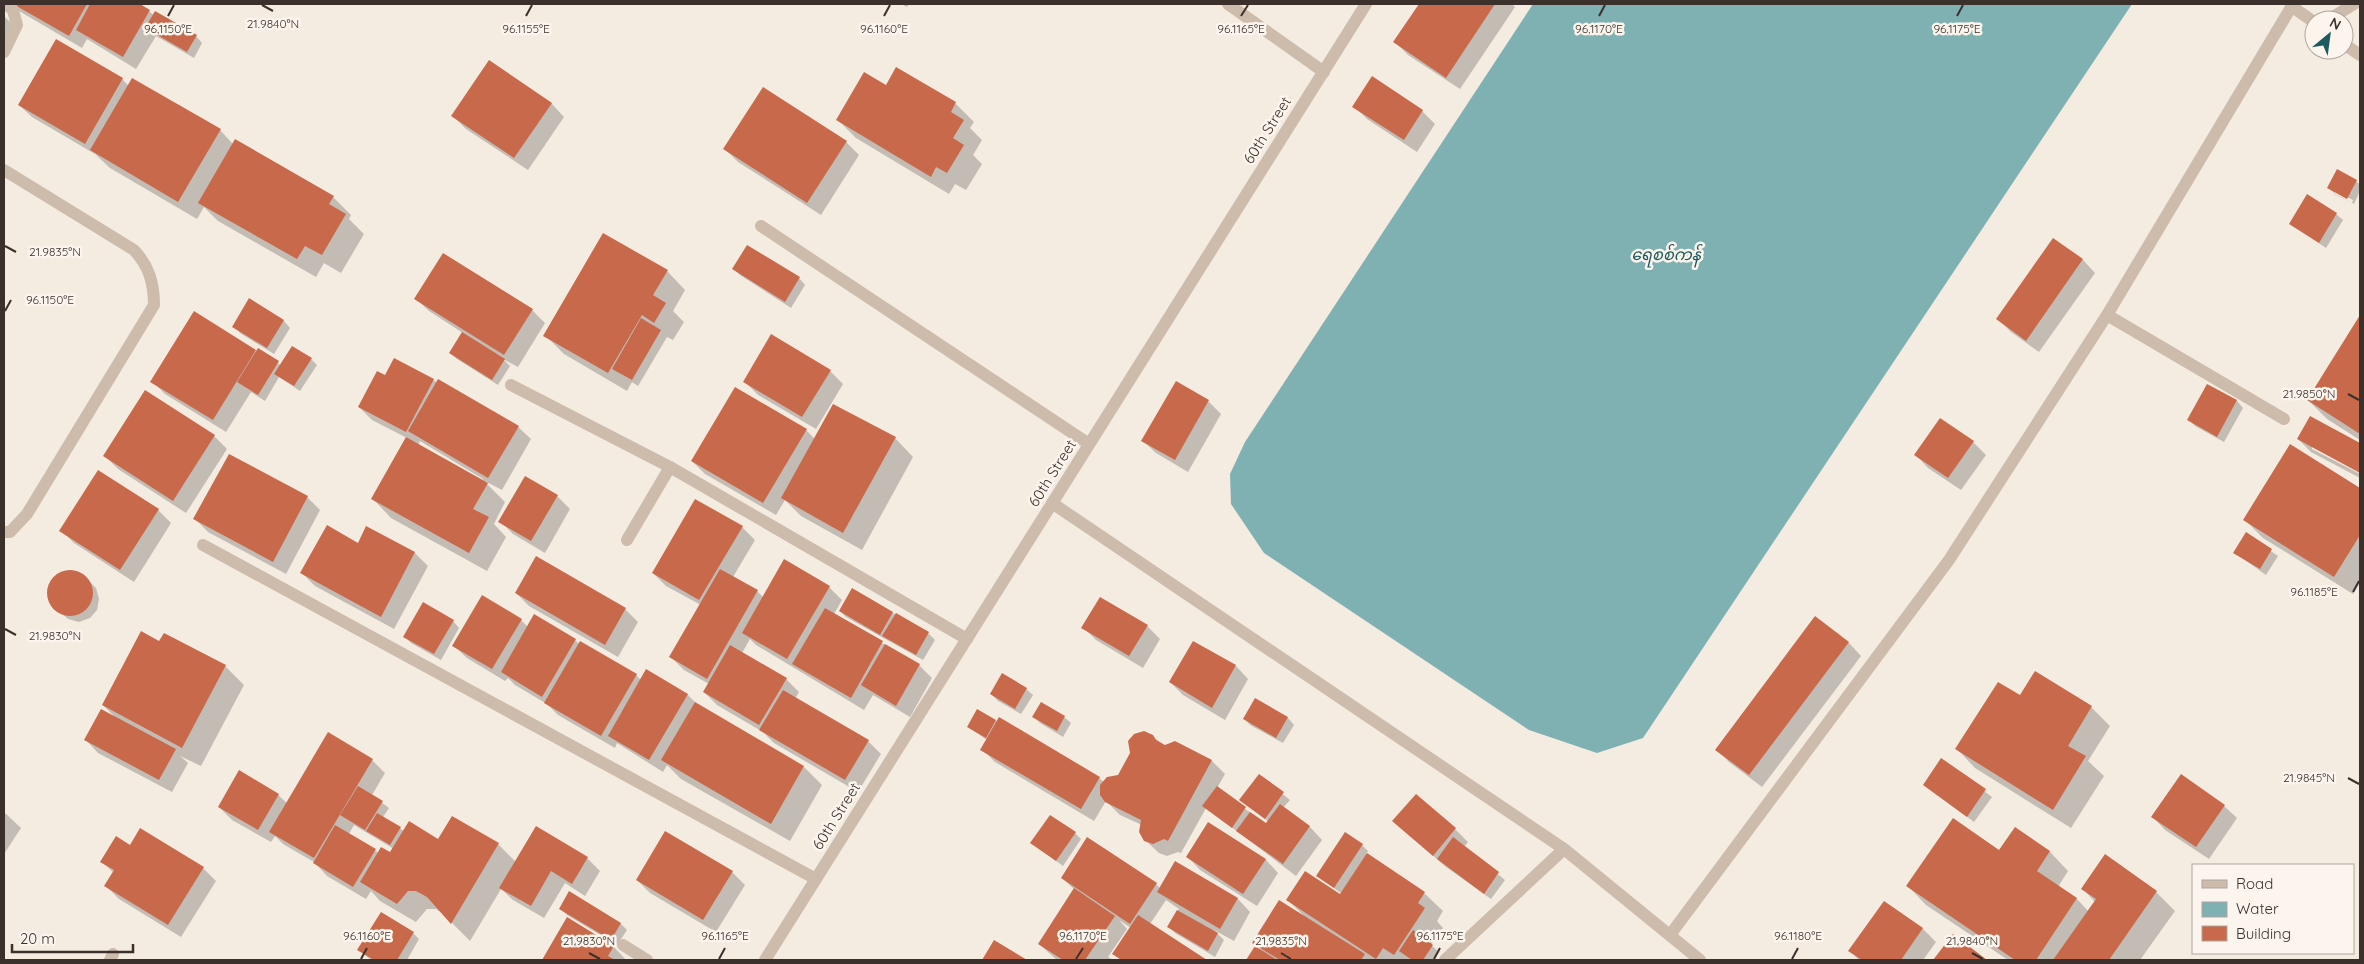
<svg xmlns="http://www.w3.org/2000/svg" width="2364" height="964" font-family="Quicksand,'Noto Sans Myanmar',sans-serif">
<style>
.water{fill:#7fb0b2}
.shadow{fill:#0003;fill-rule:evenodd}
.building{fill:#c8694b}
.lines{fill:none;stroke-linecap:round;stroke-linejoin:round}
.lane{stroke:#cdbbac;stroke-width:12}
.street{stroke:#cdbbac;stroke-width:12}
.ticks{fill:none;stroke:#3b302b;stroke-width:2}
.labels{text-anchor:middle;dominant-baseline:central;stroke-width:5;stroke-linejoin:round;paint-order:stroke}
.street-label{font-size:15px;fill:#3b302b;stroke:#fbf5ee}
.water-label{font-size:16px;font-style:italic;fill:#1f5a5e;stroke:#fbf5ee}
.ticks-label{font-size:12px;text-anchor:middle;fill:#3b302b;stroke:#fbf5ee;stroke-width:5;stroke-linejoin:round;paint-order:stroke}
</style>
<rect width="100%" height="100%" fill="#f4ebe1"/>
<polygon class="water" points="1533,4 2132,4 1643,738 1597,753 1529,730 1264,553 1231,504 1230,474 1245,442"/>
<g class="shadow">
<polygon points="11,4 138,4 154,15 196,36 202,43 194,58 156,36 136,69 87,39 82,48 19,11"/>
<polygon points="901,4 909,4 907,7"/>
<polygon points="1420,4 1512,4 1515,7 1460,89 1408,55 1395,42"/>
<polygon points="4,16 16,28 4,50"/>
<polygon points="57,41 122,79 129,86 220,130 233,144 333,197 351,215 349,219 364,234 341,273 324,263 316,277 218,221 204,207 197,219 110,168 95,154 32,117 19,105"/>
<polygon points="490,62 552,104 564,117 528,170 466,129 453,116"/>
<polygon points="1372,78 1422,111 1435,124 1417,152 1367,119 1354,106"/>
<polygon points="886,87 955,103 974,122 970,128 982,140 973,155 982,164 966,190 955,184 949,194 856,138 837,119"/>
<polygon points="763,89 846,142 859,155 821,215 738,162 725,149"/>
<path d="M 2356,181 L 2360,185 L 2360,191 L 2354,204 L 2335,194 L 2329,188 ZM 2334,191 L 2353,200 L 2352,203 L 2334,194 Z"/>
<polygon points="2336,214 2343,220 2326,248 2291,224"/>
<polygon points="2053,240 2083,260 2095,273 2039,352 2011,332 1998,319"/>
<polygon points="444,255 532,310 545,323 518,367 503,359 510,366 498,385 457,359 451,353 463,333 429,311 416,299"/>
<polygon points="734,269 799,278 805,285 791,308 740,275"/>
<polygon points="667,271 685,290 673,311 684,322 673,340 667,337 638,386 632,382 627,391 564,354 545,335"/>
<polygon points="250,300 284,321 290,328 274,354 240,333 234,326"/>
<polygon points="2360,317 2360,440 2327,419 2308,400"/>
<polygon points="255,351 281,365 311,359 317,365 300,391 279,377 265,401 251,392 226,432 165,394 152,381"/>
<polygon points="830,371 843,384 816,429 758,395 745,382"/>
<path d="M 433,380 L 518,427 L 531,439 L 502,490 L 483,480 L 505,502 L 494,524 L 506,537 L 487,571 L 391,518 L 373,499 L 407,438 L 372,420 L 359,407 ZM 420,441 L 483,479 L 482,481 L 418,446 Z"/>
<polygon points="2208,385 2237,401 2243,408 2224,442 2195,426 2189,420"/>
<polygon points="1208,401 1221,414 1188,472 1156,453 1143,441"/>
<polygon points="2310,417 2360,444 2360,472 2312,446 2312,449 2360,474 2360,478 2311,452 2298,439"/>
<polygon points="806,430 815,439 895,438 913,457 862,550 801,516 785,500 776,515 705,474 692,461"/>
<polygon points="214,436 227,449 186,513 118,469 105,456"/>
<polygon points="1973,442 1986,455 1961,490 1928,468 1916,455"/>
<polygon points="2291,446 2360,489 2360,583 2353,594 2263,538 2245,520"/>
<polygon points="557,496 570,509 545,553 513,534 500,521"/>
<polygon points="307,497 320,510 286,574 208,532 195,519"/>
<polygon points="158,510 171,523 134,582 74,543 61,530"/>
<polygon points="742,527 755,540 733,577 757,591 763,597 829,587 842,600 834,614 919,665 932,678 910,717 873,695 864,710 756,645 750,639 742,653 786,679 799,692 795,699 868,741 881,754 858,792 774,743 763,732 717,705 704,692 709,684 684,670 671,657 701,605 666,586 653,573"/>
<polygon points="367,528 415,553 428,566 394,629 315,586 302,573 358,544"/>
<polygon points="2246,534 2278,556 2266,575 2235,553"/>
<polygon points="69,571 80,573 89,581 96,588 99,599 97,610 90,618 79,622 68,619 59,611 52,604 48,594 51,583 58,574"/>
<polygon points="516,593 625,609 638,622 618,657 529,606"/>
<polygon points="840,611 893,613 928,633 935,640 923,660 846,617"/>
<polygon points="1815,618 1849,643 1861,656 1762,787 1729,762 1716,749"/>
<polygon points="521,620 528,627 575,640 580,645 636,675 641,680 647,671 688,695 698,705 804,767 822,785 790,841 681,779 667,765 663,772 617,743 615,748 558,715 547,704 515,685 508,678 505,681 467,658 454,646"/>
<polygon points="453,621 459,628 441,660 411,643 405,637"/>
<polygon points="1147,626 1160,639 1143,668 1096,640 1083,627"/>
<polygon points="165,634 225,666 244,685 201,766 180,756 188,763 172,792 98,753 86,740 115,717 103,705 160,643"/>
<polygon points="1194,642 1236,666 1248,679 1225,720 1183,695 1170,682"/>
<polygon points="2035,672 2091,707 2110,726 2088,761 2104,776 2071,828 1975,768 1957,749 2020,697"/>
<polygon points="1026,689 1033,695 1021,714 998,701 991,694"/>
<polygon points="1255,700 1288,718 1294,725 1283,743 1250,725 1244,718"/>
<polygon points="978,711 1099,778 1104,782 1118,776 1152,736 1165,746 1175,742 1212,761 1225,774 1217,788 1267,825 1269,822 1241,800 1259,775 1290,800 1283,808 1310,827 1322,840 1296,876 1206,808 1181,853 1178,852 1167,856 1159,853 1145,840 1142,825 1120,815 1106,801 1094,821 995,762 982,749 987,740 968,727"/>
<polygon points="1034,717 1064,717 1071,723 1063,737 1040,723"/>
<polygon points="1942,759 1992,797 1974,822 1924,785"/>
<path d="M 372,760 L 385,773 L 372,795 L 389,808 L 383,817 L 404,831 L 439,841 L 498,844 L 516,862 L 587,858 L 600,871 L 585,896 L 565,883 L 544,918 L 513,900 L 501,889 L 470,941 L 442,913 L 436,909 L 427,909 L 416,922 L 380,901 L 371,891 L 366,899 L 327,876 L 314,862 L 283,844 L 275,836 L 271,842 L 232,820 L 219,807 L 278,795 L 287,803 ZM 354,825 L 394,849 L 391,854 L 379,853 L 349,834 Z"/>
<polygon points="2224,806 2237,818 2209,859 2165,830 2153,817"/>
<polygon points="4,812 21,828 4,854"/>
<polygon points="1393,821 1455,829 1468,842 1464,847 1505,880 1491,899 1446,867"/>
<polygon points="1209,823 1266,860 1278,873 1257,906 1200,870 1188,857"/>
<polygon points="2015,828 2050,852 2068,871 2058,887 2077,899 2088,911 2095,902 2082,888 2105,856 2156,892 2175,911 2140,960 2008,960 1926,905 1908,886 1999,851"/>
<polygon points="1075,833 1081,839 1063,866 1032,843"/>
<polygon points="1362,845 1368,851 1366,854 1424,893 1443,911 1437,921 1443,928 1431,945 1439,952 1433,960 1248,960 1255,948 1263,952 1254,942 1303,915 1288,900 1340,896 1342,894 1318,876"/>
<polygon points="102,862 203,868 216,881 181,937 119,899 106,886 114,873"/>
<polygon points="1175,863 1238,899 1250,912 1234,941 1214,930 1224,940 1215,957 1175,933 1169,927 1179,909 1166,900 1150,924 1205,960 1120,960 1114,954 1131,928 1119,920 1127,929 1108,957 1113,960 1057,960 1039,944 1075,890 1062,878 1156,884 1160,888"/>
<polygon points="732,872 745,885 716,932 650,893 637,880"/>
<polygon points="569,893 621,924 627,930 617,945 567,915 561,909"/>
<polygon points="1884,902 1923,929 1936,942 1923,960 1859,960 1850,951"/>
<polygon points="568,919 614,947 626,960 543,960"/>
<polygon points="413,933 419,939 407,960 371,960 359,950"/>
</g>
<g class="building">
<polygon points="13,4 87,4 69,36"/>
<polygon points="90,4 140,4 150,10 123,57 76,30"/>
<polygon points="1419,4 1495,4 1446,78 1393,42"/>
<polygon points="155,11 197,35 187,52 145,28"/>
<polygon points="56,39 123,78 85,144 18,105"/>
<polygon points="489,60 552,103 514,158 451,116"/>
<polygon points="896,67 956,102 951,112 964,120 953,138 964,145 947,173 936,167 931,177 836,120 864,72 886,85"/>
<polygon points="1372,76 1423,110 1404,140 1352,107"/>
<polygon points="132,78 221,129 178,202 90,150"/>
<polygon points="763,87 847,141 807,203 723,149"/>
<polygon points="235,139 334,196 329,204 346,214 322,255 305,246 297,259 198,203"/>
<polygon points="2337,169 2357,180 2347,199 2327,188"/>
<polygon points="2307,194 2337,213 2319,243 2289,224"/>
<polygon points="603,233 668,270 653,295 666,303 654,323 642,315 608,373 543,336"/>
<polygon points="2053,238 2083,259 2026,341 1996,319"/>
<polygon points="747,245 800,277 785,302 732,269"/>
<polygon points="443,253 533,309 504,355 414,299"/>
<polygon points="249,298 284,320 267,348 232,327"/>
<polygon points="194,311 256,350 213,420 150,382"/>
<polygon points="2360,315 2360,434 2307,400"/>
<polygon points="641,318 661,330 632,380 612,369"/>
<polygon points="462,332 505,359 492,380 449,353"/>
<polygon points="771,334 831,370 802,417 743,382"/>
<polygon points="292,346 312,358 294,386 274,374"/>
<polygon points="258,348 279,361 258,395 237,382"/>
<polygon points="394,358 434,379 406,432 358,407 377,371 385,375"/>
<polygon points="438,379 519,426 488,478 408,431"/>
<polygon points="1176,381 1209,400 1175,460 1141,441"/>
<polygon points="2207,384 2237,400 2217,437 2187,420"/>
<polygon points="735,387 807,429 763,503 691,461"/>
<polygon points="145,390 215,435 173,501 103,456"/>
<polygon points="833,404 896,437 843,533 781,498"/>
<polygon points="2310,416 2360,443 2360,473 2297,439"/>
<polygon points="1940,418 1974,441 1948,478 1914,455"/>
<polygon points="406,437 488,483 473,509 489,517 469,553 371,499"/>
<polygon points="2290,444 2360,488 2360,535 2334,577 2243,520"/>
<polygon points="229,454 308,496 273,562 193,519"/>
<polygon points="98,470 159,509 120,570 59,531"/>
<polygon points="525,476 558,495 531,541 498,522"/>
<polygon points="695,499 743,526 699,600 652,573"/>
<polygon points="327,525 358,543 366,526 415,552 381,617 300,573"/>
<polygon points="2246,532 2272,549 2260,569 2233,553"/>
<polygon points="536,556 626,608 605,645 515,593"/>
<polygon points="784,559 830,586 787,659 742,633"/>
<polygon points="720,569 758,590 707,679 669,657"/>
<circle cx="70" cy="593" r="23"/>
<polygon points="852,588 893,612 880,635 839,611"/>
<polygon points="482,595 522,619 492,669 452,646"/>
<polygon points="1100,597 1148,625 1129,656 1081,628"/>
<polygon points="423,602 454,620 434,654 403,637"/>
<polygon points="825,608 883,641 851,698 792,664"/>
<polygon points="896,613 929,632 916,655 882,636"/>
<polygon points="534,614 576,639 542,697 501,672"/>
<polygon points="1815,616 1849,642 1749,775 1715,750"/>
<polygon points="141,631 159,641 164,633 226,665 182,748 102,705"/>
<polygon points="580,641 637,674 601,736 544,703"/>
<polygon points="1193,641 1236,665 1212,708 1169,682"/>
<polygon points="885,644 920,664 896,706 861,685"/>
<polygon points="730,645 787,678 759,725 703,692"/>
<polygon points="646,669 688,694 649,760 608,736"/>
<polygon points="2035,671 2092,706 2068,746 2086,756 2053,810 1955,749 1998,682 2020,695"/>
<polygon points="1002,673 1027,688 1015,709 990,694"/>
<polygon points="783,690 869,740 845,780 759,730"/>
<polygon points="1255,698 1288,717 1276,738 1243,719"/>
<polygon points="695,702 804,766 771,824 661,760"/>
<polygon points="1041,702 1065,716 1057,731 1032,717"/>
<polygon points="101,709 176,749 159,780 84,740"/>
<polygon points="977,709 996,720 986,738 967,727"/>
<polygon points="999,717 1100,777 1081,809 980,750"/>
<polygon points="1144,731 1153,735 1156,740 1165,745 1175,741 1212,760 1168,841 1164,839 1153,844 1144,841 1139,832 1141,820 1105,802 1100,795 1100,785 1107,777 1118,775 1130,753 1128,741 1134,734"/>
<polygon points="328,732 373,759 314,858 269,832"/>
<polygon points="1941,758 1986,789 1967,817 1923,785"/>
<polygon points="239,770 279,794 258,830 218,807"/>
<polygon points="1259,774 1284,792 1265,819 1239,800"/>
<polygon points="2181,774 2225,805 2196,847 2151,817"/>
<polygon points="358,786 383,801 365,830 340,815"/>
<polygon points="1217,786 1246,807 1232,828 1202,806"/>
<polygon points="1416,794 1456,828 1433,856 1392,821"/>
<polygon points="1280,804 1310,826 1283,864 1236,831 1250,812 1266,823"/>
<polygon points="377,813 401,827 390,845 366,831"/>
<polygon points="1050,815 1076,832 1056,861 1030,843"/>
<polygon points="452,816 499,843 451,924 427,897 416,891 408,891 397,904 360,882 381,847 390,852 409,821 438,839"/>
<polygon points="1953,818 1999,850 2015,827 2050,851 2037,871 2077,898 2036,960 2015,960 1906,886"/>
<polygon points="1208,822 1266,859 1243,894 1186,857"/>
<polygon points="335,825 376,849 353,887 313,863"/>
<polygon points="536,826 588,857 572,884 551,871 531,906 499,888"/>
<polygon points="140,828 204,867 168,925 104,886 114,870 100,862 116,836 130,845"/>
<polygon points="665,831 733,871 703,920 636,880"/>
<polygon points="1345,832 1363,844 1334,888 1316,876"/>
<polygon points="1087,837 1157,883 1130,924 1061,878"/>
<polygon points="1453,837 1499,872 1484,894 1437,859"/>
<polygon points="1367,853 1425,892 1418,903 1425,908 1394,955 1383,948 1376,959 1286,900 1305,871 1340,894"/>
<polygon points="2105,854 2157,891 2109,960 2053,960 2096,899 2081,889"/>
<polygon points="1175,861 1238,898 1220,929 1157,892"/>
<polygon points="1074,888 1115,916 1085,960 1063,960 1038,944"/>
<polygon points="569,891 621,923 611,940 559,909"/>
<polygon points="1279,900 1365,954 1361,960 1280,960 1252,943"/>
<polygon points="1884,901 1923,928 1901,960 1862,960 1848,951"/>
<polygon points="1177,910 1218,933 1208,951 1167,927"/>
<polygon points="381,912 414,932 397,960 374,960 357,950"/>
<polygon points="1138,915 1207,960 1122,960 1112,954"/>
<polygon points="567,917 614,946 608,956 615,960 542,960"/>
<polygon points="1413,930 1433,945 1423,960 1412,960 1399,951"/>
<polygon points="1953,934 1987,960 1933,960"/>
<polygon points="994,940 1027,960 982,960"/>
<polygon points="1255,946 1277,960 1246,960"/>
</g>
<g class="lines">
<g class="lane">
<polyline points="2328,20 2354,4"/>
<polyline points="627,540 670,467"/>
<polyline points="623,945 647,960"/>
<polyline points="110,960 113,954"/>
</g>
<g class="street">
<polyline points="1228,4 1324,72"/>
<polyline points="2291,6 2314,22"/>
<polyline points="2344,44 2360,55"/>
<polyline points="4,52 17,25 13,10 6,4"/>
<path d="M 4,170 L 134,250 C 149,266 154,283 154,305 L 27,514 L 10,532 L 4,532"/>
<polyline points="761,226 1089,444"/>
<polyline points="2107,315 2284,419"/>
<polyline points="511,385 670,467 967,639"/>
<polyline points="1052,503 1564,849"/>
<polyline points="203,545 816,879"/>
<polyline points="1670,935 1949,560 2107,315 2293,4"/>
<polyline points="765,960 1366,4"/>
<polyline points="1445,960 1564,849 1700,960"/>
</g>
</g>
<path class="ticks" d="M 262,5 L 273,11M 168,16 L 174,5M 526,16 L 532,5M 884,16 L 890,5M 1241,16 L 1248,5M 1599,16 L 1605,5M 1957,16 L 1963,5M 5,246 L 16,252M 5,311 L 11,300M 2348,394 L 2359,400M 2353,592 L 2359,581M 5,629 L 16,635M 2348,778 L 2359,784M 589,953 L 600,959M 1281,953 L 1291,959M 1972,953 L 1983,959M 361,959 L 367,948M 719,959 L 725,948M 1076,959 L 1083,948M 1434,959 L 1440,948M 1792,959 L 1798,948"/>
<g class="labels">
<g class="street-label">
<text transform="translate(1267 130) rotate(-58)">60th Street</text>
<text transform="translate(1052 473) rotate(-58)">60th Street</text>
<text transform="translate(836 816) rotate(-58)">60th Street</text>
</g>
<g class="water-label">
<text x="1666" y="254">ရေစစ်ကန်</text>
</g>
</g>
<g class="ticks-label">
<text x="273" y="28">21.9840°N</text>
<text x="168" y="33">96.1150°E</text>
<text x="526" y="33">96.1155°E</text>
<text x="884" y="33">96.1160°E</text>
<text x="1241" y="33">96.1165°E</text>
<text x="1599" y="33">96.1170°E</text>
<text x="1957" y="33">96.1175°E</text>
<text x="55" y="256">21.9835°N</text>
<text x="50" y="304">96.1150°E</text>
<text x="2309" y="398">21.9850°N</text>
<text x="2314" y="596">96.1185°E</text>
<text x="55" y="640">21.9830°N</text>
<text x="2309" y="782">21.9845°N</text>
<text x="367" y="940">96.1160°E</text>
<text x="725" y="940">96.1165°E</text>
<text x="1083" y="940">96.1170°E</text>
<text x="1440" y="940">96.1175°E</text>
<text x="1798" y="940">96.1180°E</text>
<text x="589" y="945">21.9830°N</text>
<text x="1281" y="945">21.9835°N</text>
<text x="1972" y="945">21.9840°N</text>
</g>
<rect width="2364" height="964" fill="none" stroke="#3b302b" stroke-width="10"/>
<rect x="2192" y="864" width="162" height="90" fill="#fbf5ee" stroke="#aea6a0"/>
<rect x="2202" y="880" width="25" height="8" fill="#cdbbac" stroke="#aea6a0"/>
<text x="2236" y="889" font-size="15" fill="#3b302b">Road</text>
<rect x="2202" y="902" width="25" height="15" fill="#7fb0b2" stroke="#aea6a0"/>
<text x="2236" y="914" font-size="15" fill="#3b302b">Water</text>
<rect x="2202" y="926" width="25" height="15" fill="#c8694b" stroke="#aea6a0"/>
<text x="2236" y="939" font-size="15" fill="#3b302b">Building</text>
<g transform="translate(2329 35) rotate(29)"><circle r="24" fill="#fbf5ee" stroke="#aea6a0"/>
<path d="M0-4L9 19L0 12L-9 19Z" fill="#1f5a5e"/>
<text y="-8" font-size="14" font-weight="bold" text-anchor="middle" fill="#3b302b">N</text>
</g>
<path d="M12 944v8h121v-8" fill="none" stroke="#3b302b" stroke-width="2.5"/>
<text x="20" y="944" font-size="15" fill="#3b302b" stroke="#fbf5ee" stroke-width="4" paint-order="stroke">20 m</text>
</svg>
